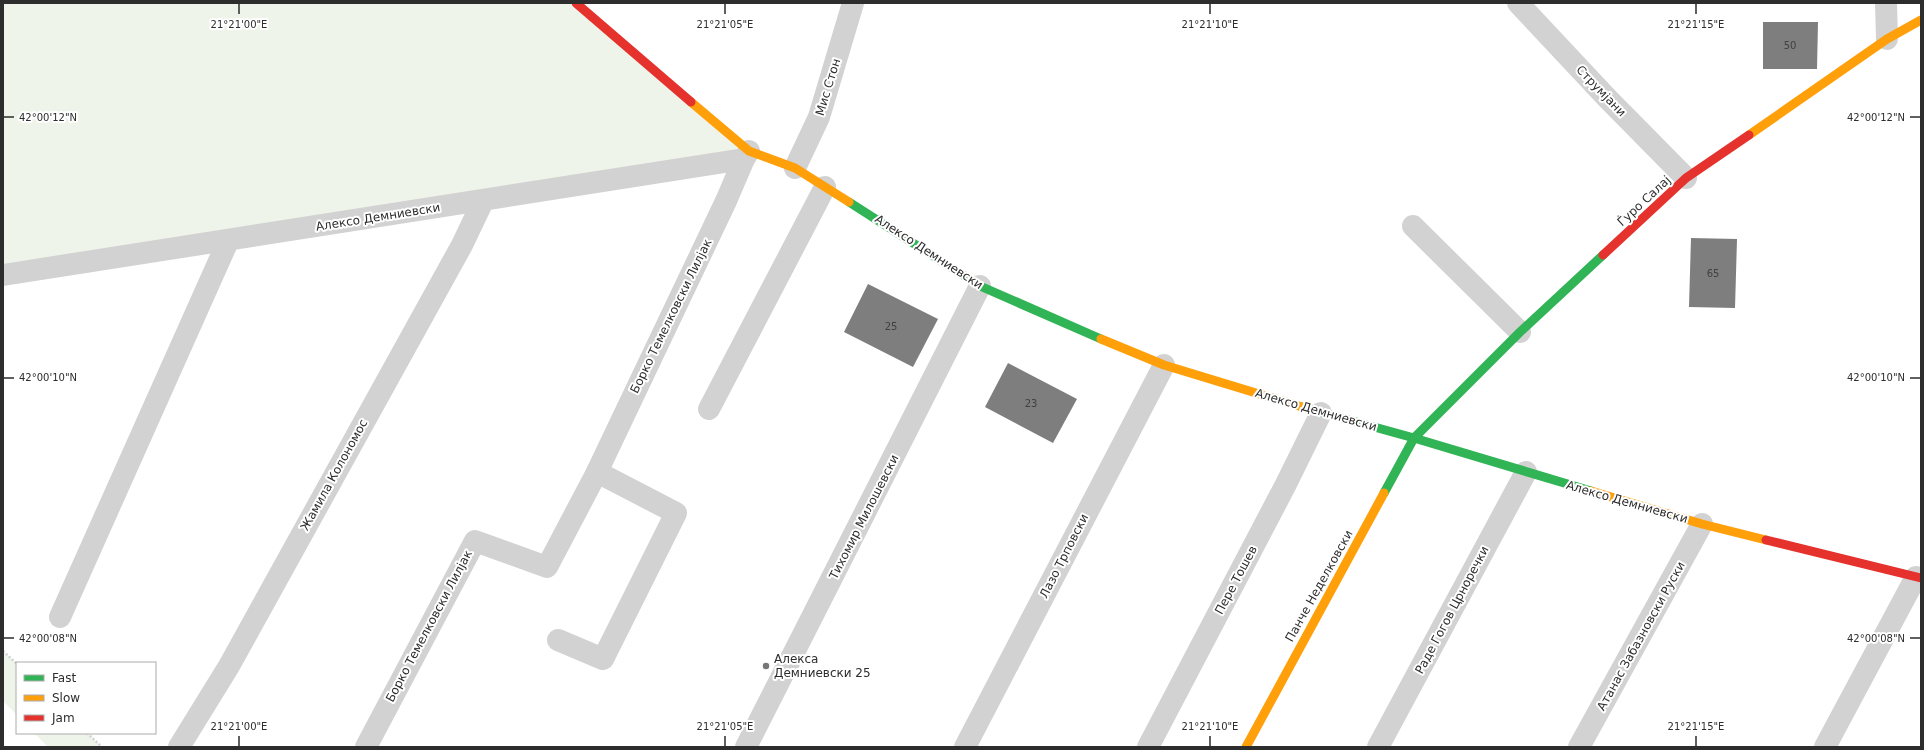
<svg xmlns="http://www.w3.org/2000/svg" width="1924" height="750" font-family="'DejaVu Sans',sans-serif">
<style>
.green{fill:#eff4ea}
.building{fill:#7e7e7e}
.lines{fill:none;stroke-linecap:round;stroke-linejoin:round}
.path{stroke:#d2d2d2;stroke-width:2.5;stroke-dasharray:2 2;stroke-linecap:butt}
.street{stroke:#d2d2d2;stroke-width:22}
.fast{stroke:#30b455;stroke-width:9}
.slow{stroke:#ff9f0a;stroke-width:9}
.jam{stroke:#e5322d;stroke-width:9}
.ticks{fill:none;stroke:#2d2d2d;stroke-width:1.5}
.poi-dot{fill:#767676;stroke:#fff;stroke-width:1.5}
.labels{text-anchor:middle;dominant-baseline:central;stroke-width:4;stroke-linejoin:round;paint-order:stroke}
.number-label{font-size:10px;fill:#414141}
.street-label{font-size:12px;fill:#2d2d2d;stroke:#fff}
.poi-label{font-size:12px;fill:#2d2d2d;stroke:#fff;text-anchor:start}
.ticks-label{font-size:10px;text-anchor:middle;fill:#2d2d2d;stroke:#fff;stroke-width:4;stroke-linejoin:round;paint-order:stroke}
</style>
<rect width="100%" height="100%" fill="#fff"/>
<g class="green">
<polygon points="3,3 576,3 749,151 3,275"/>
<polygon points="3,651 17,664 17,715 3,701"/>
<polygon points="34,733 87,733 102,747 48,747"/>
</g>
<g class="building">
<polygon points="1763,22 1818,22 1817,69 1763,69"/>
<polygon points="1691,238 1737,239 1735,308 1689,307"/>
<polygon points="868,284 938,319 913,367 844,332"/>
<polygon points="1008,363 1077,399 1053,443 985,407"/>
</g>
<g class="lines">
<g class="path">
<polyline points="3,651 17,664"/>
<polyline points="87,733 102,747"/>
</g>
<g class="street">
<polyline points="1518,3 1608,99 1686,178"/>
<polyline points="1886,3 1887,39"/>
<polyline points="795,168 819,117 853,3"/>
<polyline points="1413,226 1520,332"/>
<polyline points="3,275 744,159 749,151"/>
<polyline points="709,409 825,187"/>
<polyline points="60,617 228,241"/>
<polyline points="558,640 603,659 676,513 597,472"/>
<polyline points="179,747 229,666 462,245 483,201"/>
<polyline points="366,747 475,541 547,567 597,472 726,201 744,159"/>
<polyline points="746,747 980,286"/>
<polyline points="965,747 1164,365"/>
<polyline points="1148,747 1285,486 1321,413"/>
<polyline points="1378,747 1526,472"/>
<polyline points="1579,747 1702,524"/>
<polyline points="1825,747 1916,577"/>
</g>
<g class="fast">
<polyline points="849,202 980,286 1101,339"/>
<polyline points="1302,407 1414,438 1591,491"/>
<polyline points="1384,493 1414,438 1520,332 1603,255"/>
</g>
<g class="slow">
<polyline points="691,102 749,151 795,168 849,202"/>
<polyline points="1749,135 1887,39 1921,20"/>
<polyline points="1101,339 1164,365 1302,407"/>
<polyline points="1591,491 1702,524 1766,540"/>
<polyline points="1246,747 1384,493"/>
</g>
<g class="jam">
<polyline points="576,3 691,102"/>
<polyline points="1603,255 1686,178 1749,135"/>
<polyline points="1766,540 1921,578"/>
</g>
</g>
<path class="ticks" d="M 239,4 L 239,14M 725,4 L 725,14M 1210,4 L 1210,14M 1696,4 L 1696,14M 4,117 L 14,117M 1910,117 L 1920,117M 4,378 L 14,378M 1910,378 L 1920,378M 4,638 L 14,638M 1910,638 L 1920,638M 239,736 L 239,746M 725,736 L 725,746M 1210,736 L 1210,746M 1696,736 L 1696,746"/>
<circle class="poi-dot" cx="766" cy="666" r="4"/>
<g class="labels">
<g class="number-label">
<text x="1790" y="45">50</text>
<text x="1713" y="273">65</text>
<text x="891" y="326">25</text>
<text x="1031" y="403">23</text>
</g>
<g class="street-label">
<text transform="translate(828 87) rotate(-73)">Мис Стон</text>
<text transform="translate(1601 91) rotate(46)">Струмјани</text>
<text transform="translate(1644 201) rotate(-43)">Ѓуро Салај</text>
<text transform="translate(378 217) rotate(-9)">Алексо Демниевски</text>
<text transform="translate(929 252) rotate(33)">Алексо Демниевски</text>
<text transform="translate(671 316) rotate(-64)">Борко Темелковски Лилјак</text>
<text transform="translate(1316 410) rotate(16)">Алексо Демниевски</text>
<text transform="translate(334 475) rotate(-61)">Жамила Колономос</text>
<text transform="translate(1627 502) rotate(16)">Алексо Демниевски</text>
<text transform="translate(864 517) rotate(-63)">Тихомир Милошевски</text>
<text transform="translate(1064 556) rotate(-63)">Лазо Трповски</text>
<text transform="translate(1236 580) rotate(-62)">Пере Тошев</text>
<text transform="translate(1319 586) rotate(-61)">Панче Неделковски</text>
<text transform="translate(1452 610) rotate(-62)">Раде Гогов Црноречки</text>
<text transform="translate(429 626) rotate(-62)">Борко Темелковски Лилјак</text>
<text transform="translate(1641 636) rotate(-61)">Атанас Забазновски Руски</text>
</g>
<g class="poi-label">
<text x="774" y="659">Алекса<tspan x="774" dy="14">Демниевски 25</tspan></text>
</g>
</g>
<g class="ticks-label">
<text x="239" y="28">21°21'00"E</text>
<text x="725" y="28">21°21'05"E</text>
<text x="1210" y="28">21°21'10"E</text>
<text x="1696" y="28">21°21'15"E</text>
<text x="48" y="121">42°00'12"N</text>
<text x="1876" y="121">42°00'12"N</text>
<text x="48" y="381">42°00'10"N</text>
<text x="1876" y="381">42°00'10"N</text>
<text x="48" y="642">42°00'08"N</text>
<text x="1876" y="642">42°00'08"N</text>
<text x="239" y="730">21°21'00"E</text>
<text x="725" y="730">21°21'05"E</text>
<text x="1210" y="730">21°21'10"E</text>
<text x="1696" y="730">21°21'15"E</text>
</g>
<rect width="1924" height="750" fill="none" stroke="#2d2d2d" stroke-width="8"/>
<rect x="16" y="662" width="140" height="72" fill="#ffffff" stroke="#ababab"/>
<rect x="24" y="675" width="20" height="6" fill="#30b455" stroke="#ababab"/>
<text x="52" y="682" font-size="12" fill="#2d2d2d">Fast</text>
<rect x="24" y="695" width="20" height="6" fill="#ff9f0a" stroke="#ababab"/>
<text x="52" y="702" font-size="12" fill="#2d2d2d">Slow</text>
<rect x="24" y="715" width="20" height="6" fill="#e5322d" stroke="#ababab"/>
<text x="52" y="722" font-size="12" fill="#2d2d2d">Jam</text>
</svg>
